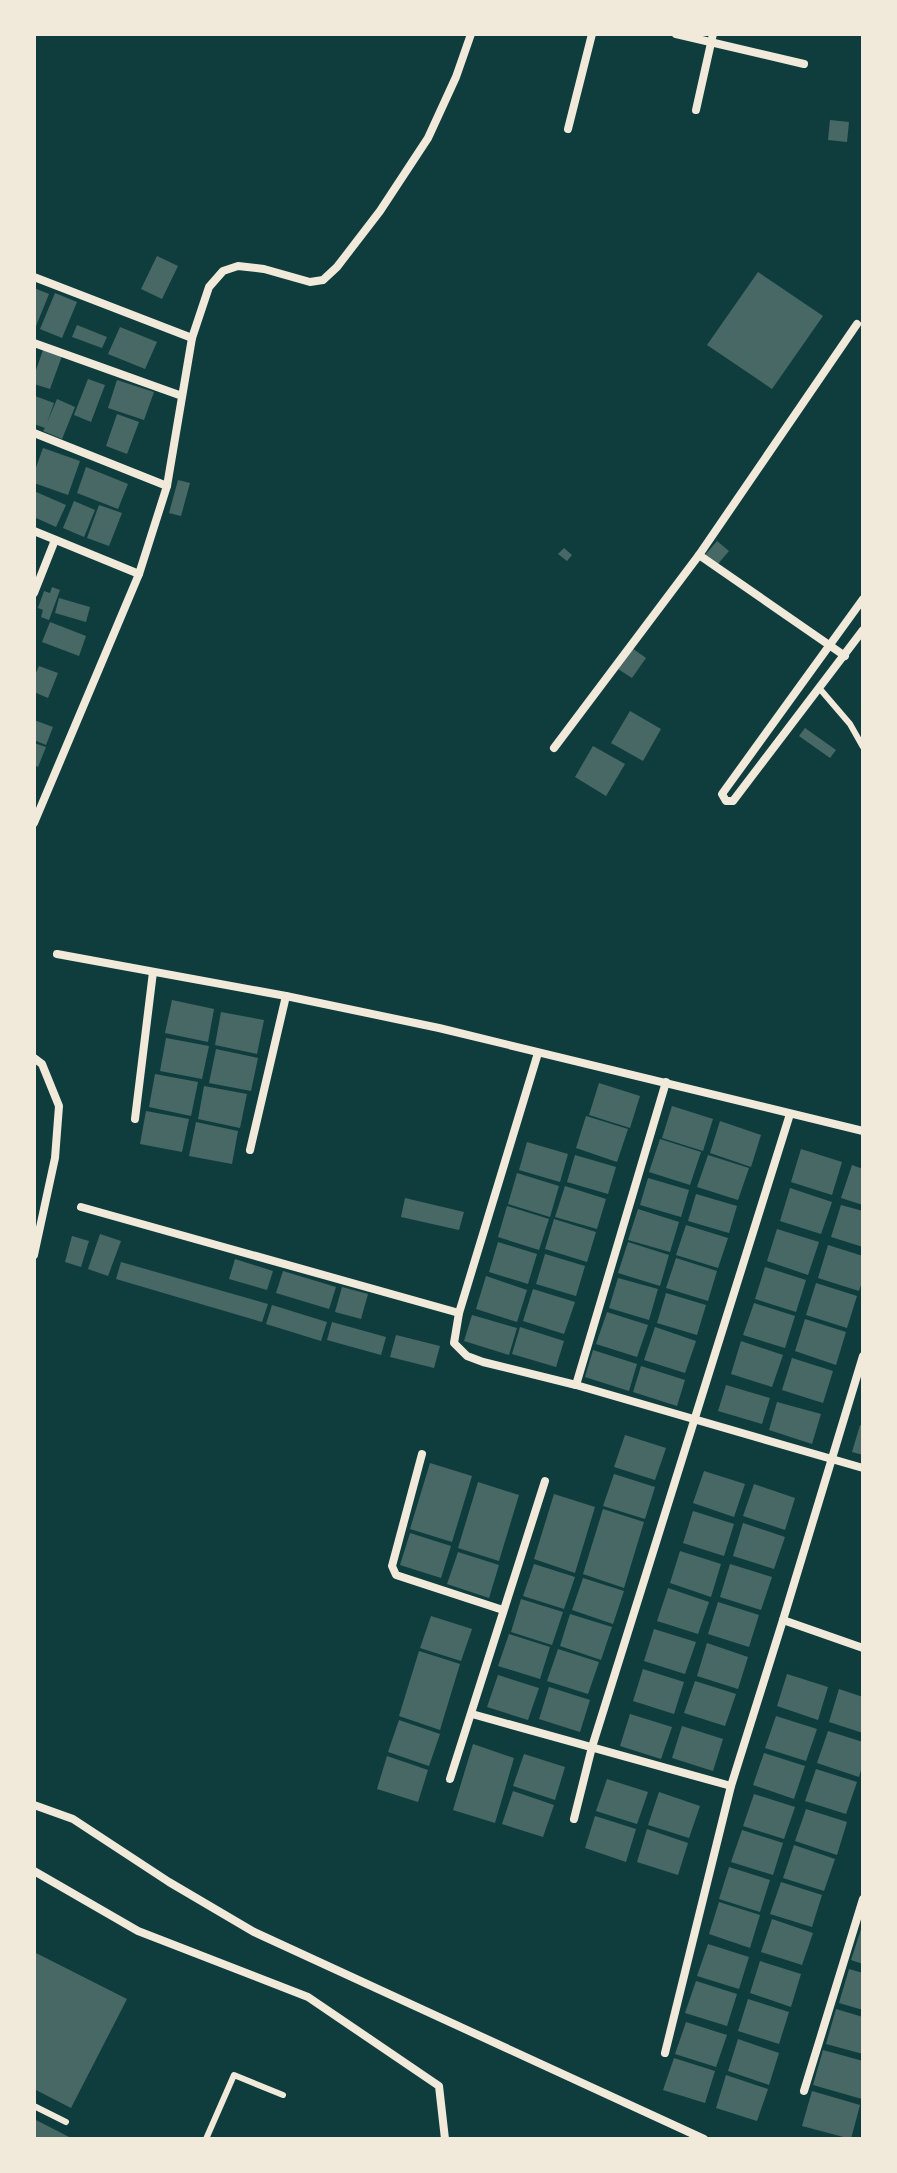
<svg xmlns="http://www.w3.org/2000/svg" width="897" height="2173" font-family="Roboto,sans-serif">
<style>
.building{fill:#486865}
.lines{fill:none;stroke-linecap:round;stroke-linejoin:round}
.service{stroke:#f1e9da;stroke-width:6}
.minor{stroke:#f1e9da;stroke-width:8}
</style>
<rect width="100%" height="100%" fill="#0f3d3e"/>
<g class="building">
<polygon points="830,120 849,122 847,142 828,140"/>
<polygon points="157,256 178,266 162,299 141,289"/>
<polygon points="758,272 823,316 772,389 707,345"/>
<polygon points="34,288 49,294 34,331"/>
<polygon points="55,293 77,302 62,338 40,329"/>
<polygon points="77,325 107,337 102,348 72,337"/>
<polygon points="120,327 157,342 145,369 108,354"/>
<polygon points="43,350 62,356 50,389 34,384 34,376"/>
<polygon points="88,379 105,385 91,422 74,415"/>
<polygon points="117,380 154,392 144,420 108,408"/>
<polygon points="35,396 54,403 47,423 57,399 75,407 62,439 43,431 45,428 34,424"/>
<polygon points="117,414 139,422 127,454 106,446"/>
<polygon points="43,448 80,461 68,495 34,483 34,473"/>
<polygon points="86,467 128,484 118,509 77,493"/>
<polygon points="178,480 190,483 181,516 169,513"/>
<polygon points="34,491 66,505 56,527 34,517"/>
<polygon points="74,501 95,510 84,537 63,528"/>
<polygon points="99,505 122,513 109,546 87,538"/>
<polygon points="717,541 729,551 717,565 705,555"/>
<polygon points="564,548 572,555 567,561 558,554"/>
<polygon points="52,587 60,590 49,620 41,617 43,610 38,608 44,591 50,593"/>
<polygon points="59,598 90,607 86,622 55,613"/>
<polygon points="50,622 86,636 79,656 42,642"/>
<polygon points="632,648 646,658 632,678 618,669"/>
<polygon points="39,666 58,673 48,698 34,692 34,677"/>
<polygon points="630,711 661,729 643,761 611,743"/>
<polygon points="34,720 53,727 46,745 34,740"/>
<polygon points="805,728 836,750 830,758 799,736"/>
<polygon points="34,743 46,747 38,767 34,765"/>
<polygon points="593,746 625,764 606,796 575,777"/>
<polygon points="172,1000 214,1009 208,1042 165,1033"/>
<polygon points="221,1012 264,1020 257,1054 215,1045"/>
<polygon points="166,1038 209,1046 202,1079 160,1071"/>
<polygon points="216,1049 258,1058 251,1091 209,1083"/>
<polygon points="155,1074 198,1082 191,1116 149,1107"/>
<polygon points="599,1083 640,1096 630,1128 589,1115"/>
<polygon points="204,1086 247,1094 240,1128 198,1119"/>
<polygon points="672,1106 713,1119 703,1151 662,1138"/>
<polygon points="146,1111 189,1119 182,1152 140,1144"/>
<polygon points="586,1116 628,1129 617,1162 576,1148"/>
<polygon points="720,1121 761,1135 751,1167 710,1153"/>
<polygon points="196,1122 238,1131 232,1164 189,1156"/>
<polygon points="660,1139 701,1152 690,1185 649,1172"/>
<polygon points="527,1142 568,1154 560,1182 519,1170"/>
<polygon points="801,1149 842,1162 832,1195 791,1182"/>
<polygon points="575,1155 616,1167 608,1194 567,1182"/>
<polygon points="708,1155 749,1168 738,1200 697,1187"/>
<polygon points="852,1165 863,1169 863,1205 841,1198"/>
<polygon points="517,1173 559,1186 550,1217 508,1204"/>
<polygon points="648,1178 689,1190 681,1217 640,1205"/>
<polygon points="565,1186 606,1199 597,1229 555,1217"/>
<polygon points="790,1188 832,1202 821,1234 780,1221"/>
<polygon points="696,1194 737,1206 729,1233 688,1221"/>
<polygon points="405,1198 464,1212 459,1230 401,1217"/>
<polygon points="841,1205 863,1211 863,1247 831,1237"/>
<polygon points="507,1206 549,1219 539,1250 498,1237"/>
<polygon points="638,1209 679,1222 670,1252 628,1240"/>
<polygon points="554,1219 596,1232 587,1262 545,1249"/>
<polygon points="686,1225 728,1238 718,1268 676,1255"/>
<polygon points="777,1229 819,1242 808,1275 767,1261"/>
<polygon points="100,1234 121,1241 108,1276 88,1269"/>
<polygon points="72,1236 89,1241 81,1267 65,1262"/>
<polygon points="498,1242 537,1254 528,1284 489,1272"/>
<polygon points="628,1242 669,1255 660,1286 618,1273"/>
<polygon points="828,1245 863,1256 863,1279 859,1291 818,1278"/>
<polygon points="545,1254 585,1266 576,1296 536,1284"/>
<polygon points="676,1258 717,1271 708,1301 666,1288"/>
<polygon points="235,1259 273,1271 267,1290 229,1279"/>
<polygon points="121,1262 268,1304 262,1322 116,1279"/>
<polygon points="765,1267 806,1280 796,1312 755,1299"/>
<polygon points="283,1271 336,1287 329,1309 276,1293"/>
<polygon points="486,1276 527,1290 517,1322 476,1309"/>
<polygon points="618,1278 658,1289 649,1320 609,1308"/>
<polygon points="816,1283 857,1296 847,1328 806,1315"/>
<polygon points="342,1287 368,1294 361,1319 335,1312"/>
<polygon points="533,1289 575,1302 564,1334 523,1321"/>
<polygon points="666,1293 706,1305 697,1335 657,1323"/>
<polygon points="754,1303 795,1316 785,1348 743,1335"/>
<polygon points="272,1305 327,1322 321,1341 266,1324"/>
<polygon points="607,1312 648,1325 637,1357 596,1344"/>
<polygon points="472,1315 517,1328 509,1355 464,1341"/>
<polygon points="805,1319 846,1332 836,1365 795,1351"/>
<polygon points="332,1322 386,1337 381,1355 327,1340"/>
<polygon points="520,1327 564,1341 556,1367 512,1354"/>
<polygon points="655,1327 696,1341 685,1373 644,1360"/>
<polygon points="396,1335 440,1346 434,1368 390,1357"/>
<polygon points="741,1341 783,1355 772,1387 731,1374"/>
<polygon points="593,1350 637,1364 629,1391 585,1377"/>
<polygon points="792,1358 833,1371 823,1403 782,1390"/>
<polygon points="641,1366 685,1380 677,1406 633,1392"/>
<polygon points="726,1385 770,1398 762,1424 718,1411"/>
<polygon points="777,1402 821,1414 812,1444 769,1430"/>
<polygon points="860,1425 863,1426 863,1455 852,1452"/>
<polygon points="625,1435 666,1448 655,1480 614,1467"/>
<polygon points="430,1463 472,1476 452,1542 410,1529"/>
<polygon points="704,1471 745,1484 734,1517 693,1503"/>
<polygon points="614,1474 655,1487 645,1519 603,1506"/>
<polygon points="478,1482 519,1495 499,1561 458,1548"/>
<polygon points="754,1484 795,1498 785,1530 743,1516"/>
<polygon points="554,1494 595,1507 575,1573 534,1559"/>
<polygon points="603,1509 644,1522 624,1588 583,1574"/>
<polygon points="693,1511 734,1524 724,1556 683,1543"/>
<polygon points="743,1523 785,1537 774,1569 733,1556"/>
<polygon points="410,1533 451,1546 441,1578 400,1565"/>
<polygon points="680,1551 721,1564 711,1597 670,1583"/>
<polygon points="458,1552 499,1565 489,1598 447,1584"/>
<polygon points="534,1564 575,1577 564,1609 523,1596"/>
<polygon points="730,1564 772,1577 761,1610 720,1597"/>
<polygon points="583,1578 624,1591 613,1624 572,1610"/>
<polygon points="668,1588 709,1602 698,1634 657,1621"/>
<polygon points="521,1599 563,1612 552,1645 511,1632"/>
<polygon points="718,1602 759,1615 749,1647 708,1634"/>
<polygon points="570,1614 612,1627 601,1660 560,1646"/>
<polygon points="431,1616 472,1629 461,1661 420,1648"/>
<polygon points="654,1629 696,1642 685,1674 644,1661"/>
<polygon points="509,1634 550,1647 540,1679 498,1666"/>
<polygon points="707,1643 748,1657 738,1689 697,1676"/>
<polygon points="558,1649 599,1662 588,1694 547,1681"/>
<polygon points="419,1651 460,1664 440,1730 399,1716"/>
<polygon points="643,1669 684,1682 674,1714 633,1701"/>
<polygon points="787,1674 828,1687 818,1720 777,1706"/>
<polygon points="498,1675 539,1688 528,1720 487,1707"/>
<polygon points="695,1681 736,1694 725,1726 684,1713"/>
<polygon points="549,1687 590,1700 580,1732 539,1719"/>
<polygon points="839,1689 863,1697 863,1733 829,1722"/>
<polygon points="630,1714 672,1727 661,1759 620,1746"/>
<polygon points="776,1716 817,1729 806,1761 765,1748"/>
<polygon points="399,1720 440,1734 429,1766 388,1752"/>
<polygon points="682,1726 723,1739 713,1771 672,1758"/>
<polygon points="828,1731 863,1742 863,1763 859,1777 817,1763"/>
<polygon points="473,1744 514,1758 495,1823 453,1810"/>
<polygon points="764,1753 805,1766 794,1799 753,1785"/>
<polygon points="524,1754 565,1767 555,1800 513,1786"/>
<polygon points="387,1756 428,1770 418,1802 377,1789"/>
<polygon points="816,1769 857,1782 846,1814 805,1801"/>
<polygon points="607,1779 648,1792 637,1824 596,1811"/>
<polygon points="513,1791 554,1805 543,1837 502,1824"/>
<polygon points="659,1792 700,1806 689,1838 648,1825"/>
<polygon points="754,1794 795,1807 784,1839 743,1826"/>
<polygon points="806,1809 847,1822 837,1855 795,1841"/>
<polygon points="595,1816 636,1829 626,1862 585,1848"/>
<polygon points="647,1829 688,1843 678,1875 637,1862"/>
<polygon points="742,1830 783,1843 773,1875 731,1862"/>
<polygon points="794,1845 835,1859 824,1891 783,1878"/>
<polygon points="729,1867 770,1880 760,1912 719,1899"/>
<polygon points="781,1882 822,1895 812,1927 770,1914"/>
<polygon points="719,1902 760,1915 750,1948 709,1934"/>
<polygon points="772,1919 813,1933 802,1965 761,1952"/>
<polygon points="863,1923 863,1964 851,1960"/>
<polygon points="708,1944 749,1957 739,1989 697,1976"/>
<polygon points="34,1952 127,1999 71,2108 34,2089"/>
<polygon points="760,1961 801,1974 791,2007 750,1993"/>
<polygon points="849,1969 863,1973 863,2010 839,2003"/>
<polygon points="696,1981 737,1994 727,2026 685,2013"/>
<polygon points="748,1999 789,2012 779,2044 738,2031"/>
<polygon points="836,2009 863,2017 863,2054 826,2044"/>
<polygon points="686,2022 727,2035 716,2067 675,2054"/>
<polygon points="738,2039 779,2053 769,2085 728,2071"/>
<polygon points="823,2050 863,2061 862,2099 813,2085"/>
<polygon points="674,2058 715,2071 705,2103 663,2090"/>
<polygon points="726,2075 768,2089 757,2121 716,2108"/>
<polygon points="812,2091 860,2105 851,2139 802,2126"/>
<polygon points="34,2119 73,2139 34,2139"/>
</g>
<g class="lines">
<g class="service">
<polyline points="820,689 850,724 863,747"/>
<polyline points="34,2106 66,2122"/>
<polyline points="206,2139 234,2075 283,2095"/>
</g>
<g class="minor">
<polyline points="676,34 804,64"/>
<polyline points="696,110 713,34"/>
<polyline points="568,129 592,34"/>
<polyline points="34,277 192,338"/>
<polyline points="34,343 182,396"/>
<polyline points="34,433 167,486"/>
<polyline points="34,531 139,574"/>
<polyline points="699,555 845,656"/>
<polyline points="34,593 55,540"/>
<polyline points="863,599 722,794 726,801 733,801 863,630"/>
<polyline points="554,748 699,555 857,324"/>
<polyline points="34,823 139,574 167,486 192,338 209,287 223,271 238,266 264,269 310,282 323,280 337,267 380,211 428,138 456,77 471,34"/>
<polyline points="57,954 286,996 439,1028 863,1131"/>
<polyline points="538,1053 459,1313 454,1343 467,1356 483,1362 576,1385 863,1468"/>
<polyline points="34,1058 42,1064 59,1106 55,1158 34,1255"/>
<polyline points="135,1119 153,972"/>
<polyline points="250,1150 286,996"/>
<polyline points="81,1207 459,1313"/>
<polyline points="863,1356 783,1620 863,1648"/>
<polyline points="576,1385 666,1082"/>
<polyline points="422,1454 392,1566 396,1575 503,1610"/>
<polyline points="472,1714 731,1786"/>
<polyline points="450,1779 545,1481"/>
<polyline points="34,1805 73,1819 169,1882 254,1932 704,2139"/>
<polyline points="574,1819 592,1747 790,1114"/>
<polyline points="34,1871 138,1931 308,1997 439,2086 445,2139"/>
<polyline points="665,2053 731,1786 783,1620"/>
<polyline points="804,2091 863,1899"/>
</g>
</g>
<rect width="897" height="2173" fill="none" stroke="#f1e9da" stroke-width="72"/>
</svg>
